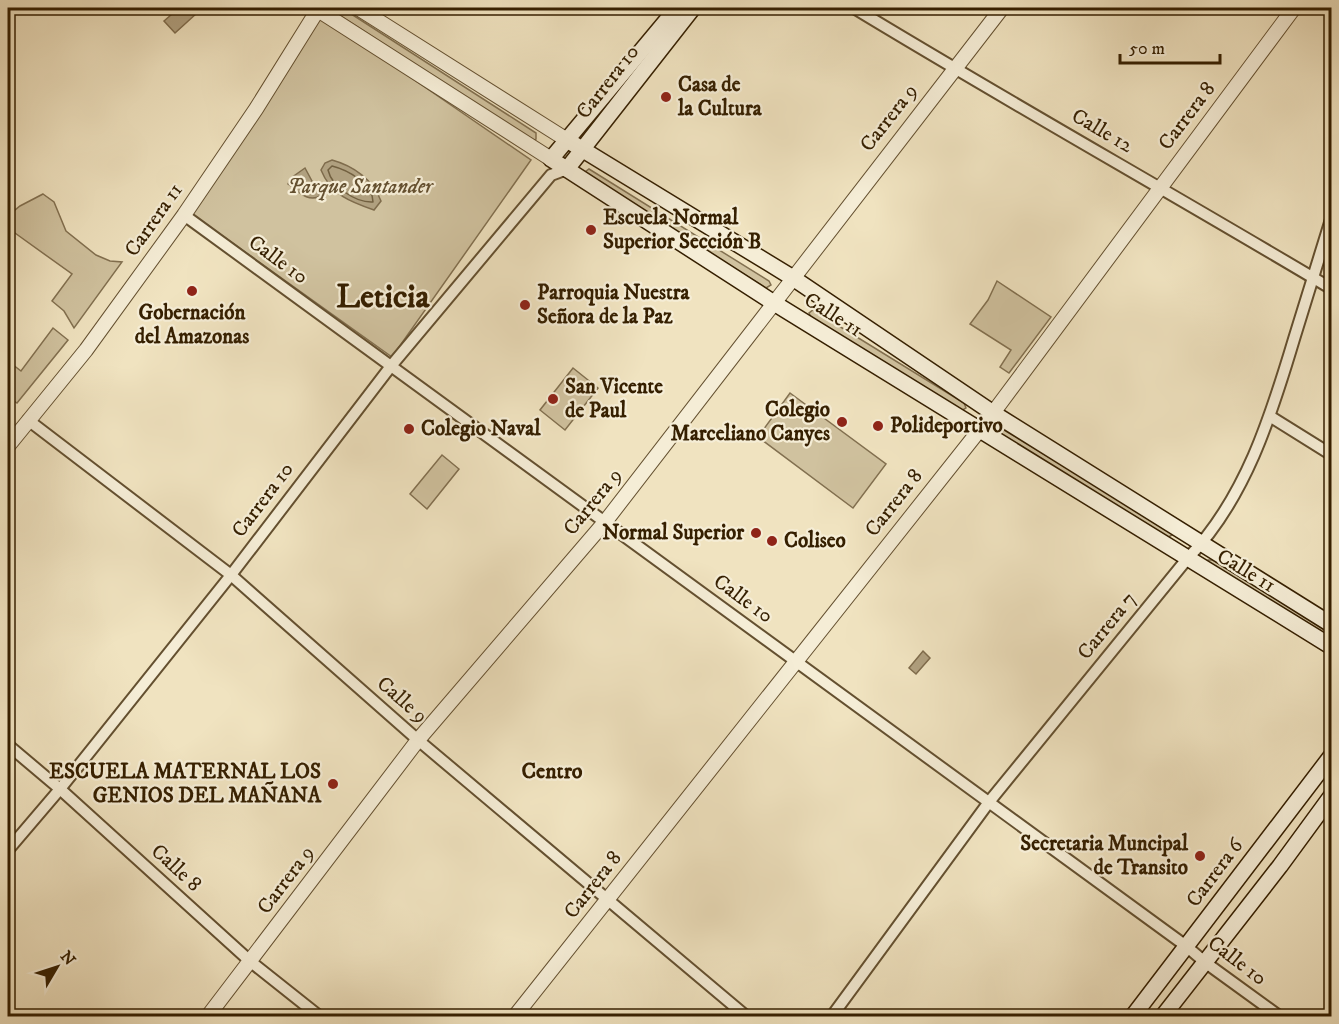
<svg xmlns="http://www.w3.org/2000/svg" width="1339" height="1024" font-family="'IM FELL DW Pica',serif">
<style>
.green{fill:#d0c29f;stroke:#827050;stroke-width:1.5}
.water{fill:#b0a07f;stroke:#7f6c4c;stroke-width:1.5}
.lines{fill:none;stroke-linecap:round;stroke-linejoin:round}
.shore{stroke:#726040;stroke-width:1.5}
.minor-casing{stroke:#645030;stroke-width:14}
.tertiary-casing{stroke:#645030;stroke-width:16}
.secondary-casing{stroke:#351f00;stroke-width:18}
.minor{stroke:#f5edd6;stroke-width:10}
.tertiary{stroke:#f5edd6;stroke-width:14}
.secondary{stroke:#f5edd6;stroke-width:15}
.poi-dot{fill:#8f2418;stroke:#f5edd6;stroke-width:2}
.labels{text-anchor:middle;dominant-baseline:central;stroke-width:4.5;stroke-linejoin:round;paint-order:stroke}
.street-label{font-size:21px;fill:#351f00;stroke:#f5edd6}
.poi-label{font-size:21px;font-weight:bold;fill:#351f00;stroke:#f5edd6;text-anchor:start}
.park-label{font-size:21px;font-style:italic;fill:#645030;stroke:#f5edd6}
.neighbourhood-label{font-size:22px;font-weight:bold;fill:#351f00;stroke:#f5edd6}
.town-label{font-size:33px;font-weight:bold;fill:#351f00;stroke:#f5edd6}
</style>
<rect width="100%" height="100%" fill="#f0e3c0"/>
<filter id="stains"><feTurbulence type="fractalNoise" baseFrequency=".00333" numOctaves="4"/><feColorMatrix values="0 0 0 0 .2 0 0 0 0 .09 0 0 0 0 .02 0 0 0 .5 -.17"/></filter>
<radialGradient id="worn" r=".72"><stop offset=".6" stop-color="#630" stop-opacity="0"/><stop offset="1" stop-color="#630" stop-opacity=".3"/></radialGradient>
<g class="green">
<polygon points="342,8 536,133 536,139 533,141 339,15 338,11"/>
<polygon points="320,15 531,160 392,357 192,214"/>
<polygon points="589,169 769,281 771,285 766,288 587,176 585,172"/>
<polygon points="43,194 54,202 66,231 96,255 110,261 122,262 74,328 64,311 52,301 72,274 8,228 9,215 20,206"/>
<polygon points="997,281 1051,317 1009,373 1000,367 1011,350 970,324 988,300"/>
<polygon points="813,310 964,403 966,408 961,411 811,317 809,313"/>
<polygon points="53,328 68,340 17,403 11,399 8,385 8,361 21,371"/>
<polygon points="573,368 598,388 565,430 540,410"/>
<polygon points="790,393 886,464 853,508 758,437"/>
<polygon points="1004,430 1171,531 1172,535 1167,538 1000,435 1000,433"/>
<polygon points="442,455 459,469 427,509 410,494"/>
<polygon points="1208,560 1213,560 1331,633 1331,641 1206,562"/>
</g>
<g class="water">
<polygon points="179,8 192,8 197,13 175,33 164,21"/>
<path d="M 332,160 C 354,166 373,180 381,201 L 374,210 C 351,202 331,195 321,170 L 325,163 Z"/>
<path d="M 305,168 L 320,196 C 308,203 298,191 288,184 L 291,178 Z"/>
<polygon points="923,651 930,658 916,674 909,668"/>
</g>
<g class="lines">
<path class="shore" d="M 332,166 C 348,170 373,184 373,202 C 356,203 332,187 328,170 Z"/>
<defs>
<g id="minor">
<path d="M 854,8 C 1012,104 1173,194 1332,289"/>
<polyline points="184,215 1186,946 1206,963 1279,1016"/>
<polyline points="1271,417 1332,455"/>
<polyline points="28,420 231,575 418,740 746,1016"/>
<polyline points="8,745 60,789 251,962 319,1016"/>
<polyline points="8,850 60,789 231,575 391,366 551,175 567,169"/>
<path d="M 832,1016 L 989,802 L 1187,559 C 1245,500 1271,416 1294,339 C 1307,298 1319,257 1332,216"/>
</g>
<g id="tertiary">
<polyline points="358,8 567,140"/>
<polyline points="318,10 551,159"/>
<polyline points="8,446 86,350 184,215 256,109 319,8"/>
<polyline points="208,1016 418,740 605,522 1002,8"/>
<polyline points="515,1016 993,413 1294,8"/>
</g>
<g id="secondary">
<polyline points="677,8 551,159 774,303 1332,647"/>
<polyline points="567,140 793,278 993,413 1332,625"/>
<polyline points="567,169 693,8"/>
<polyline points="1133,1016 1332,755"/>
<polyline points="1163,1016 1280,866 1332,795"/>
</g>
</defs>
<use href="#minor" class="minor-casing"/>
<use href="#tertiary" class="tertiary-casing"/>
<use href="#secondary" class="secondary-casing"/>
<use href="#minor" class="minor"/>
<use href="#tertiary" class="tertiary"/>
<use href="#secondary" class="secondary"/>
</g>
<g class="poi-dot">
<circle cx="666" cy="97" r="6"/>
<circle cx="591" cy="230" r="6"/>
<circle cx="192" cy="291" r="6"/>
<circle cx="525" cy="305" r="6"/>
<circle cx="553" cy="399" r="6"/>
<circle cx="842" cy="422" r="6"/>
<circle cx="878" cy="426" r="6"/>
<circle cx="409" cy="429" r="6"/>
<circle cx="756" cy="533" r="6"/>
<circle cx="772" cy="541" r="6"/>
<circle cx="333" cy="784" r="6"/>
<circle cx="1200" cy="856" r="6"/>
</g>
<g class="labels">
<g class="street-label">
<text transform="translate(608 82) rotate(-52)">Carrera 10</text>
<text transform="translate(1187 116) rotate(-53)">Carrera 8</text>
<text transform="translate(889 118) rotate(-52)">Carrera 9</text>
<text transform="translate(1102 131) rotate(30)">Calle 12</text>
<text transform="translate(154 220) rotate(-55)">Carrera 11</text>
<text transform="translate(278 260) rotate(36)">Calle 10</text>
<text transform="translate(833 315) rotate(32)">Calle 11</text>
<text transform="translate(263 500) rotate(-53)">Carrera 10</text>
<text transform="translate(593 502) rotate(-51)">Carrera 9</text>
<text transform="translate(894 503) rotate(-52)">Carrera 8</text>
<text transform="translate(1246 571) rotate(31)">Calle 11</text>
<text transform="translate(743 599) rotate(36)">Calle 10</text>
<text transform="translate(1107 626) rotate(-51)">Carrera 7</text>
<text transform="translate(402 700) rotate(41)">Calle 9</text>
<text transform="translate(176 868) rotate(42)">Calle 8</text>
<text transform="translate(1215 873) rotate(-53)">Carrera 6</text>
<text transform="translate(286 880) rotate(-53)">Carrera 9</text>
<text transform="translate(593 885) rotate(-52)">Carrera 8</text>
<text transform="translate(1237 961) rotate(37)">Calle 10</text>
</g>
<g class="poi-label">
<text x="678" y="85">Casa de<tspan x="678" dy="24">la Cultura</tspan></text>
<text x="603" y="218">Escuela Normal<tspan x="603" dy="24">Superior Sección B</tspan></text>
<text x="537" y="293">Parroquia Nuestra<tspan x="537" dy="24">Señora de la Paz</tspan></text>
<text x="192" y="313" text-anchor="middle">Gobernación<tspan x="192" dy="24">del Amazonas</tspan></text>
<text x="565" y="387">San Vicente<tspan x="565" dy="24">de Paul</tspan></text>
<text x="830" y="410" text-anchor="end">Colegio<tspan x="830" dy="24">Marceliano Canyes</tspan></text>
<text x="890" y="426">Polideportivo</text>
<text x="421" y="429">Colegio Naval</text>
<text x="744" y="533" text-anchor="end">Normal Superior</text>
<text x="784" y="541">Coliseo</text>
<text x="321" y="772" text-anchor="end">ESCUELA MATERNAL LOS<tspan x="321" dy="24">GENIOS DEL MAÑANA</tspan></text>
<text x="1188" y="844" text-anchor="end">Secretaria Muncipal<tspan x="1188" dy="24">de Transito</tspan></text>
</g>
<g class="park-label">
<text x="360" y="187">Parque Santander</text>
</g>
<g class="neighbourhood-label">
<text x="552" y="771">Centro</text>
</g>
<g class="town-label">
<text x="383" y="297">Leticia</text>
</g>
</g>
<rect width="1339" height="1024" fill="none" stroke="#f0e3c0" stroke-width="30"/>
<rect x="9" y="9" width="1321" height="1006" fill="none" stroke="#351f00" stroke-width="3"/>
<rect x="15" y="15" width="1309" height="994" fill="none" stroke="#351f00" stroke-width="1.5"/>
<g transform="translate(57 967) rotate(51)" stroke="#f5edd6" stroke-width="4.5" paint-order="stroke">
<path d="M0-4.5L10 22L0 15L-10 22Z" fill="#351f00"/>
<text y="-9" font-size="16" font-weight="bold" text-anchor="middle" fill="#351f00">N</text>
</g>
<path d="M1120 54v9h100v-9" fill="none" stroke="#351f00" stroke-width="3"/>
<text x="1129" y="54" font-size="18" fill="#351f00" stroke="#f5edd6" stroke-width="4.5" paint-order="stroke">50 m</text>
<rect width="100%" height="100%" filter="url(#stains)"/>
<rect width="100%" height="100%" fill="url(#worn)"/>
</svg>
